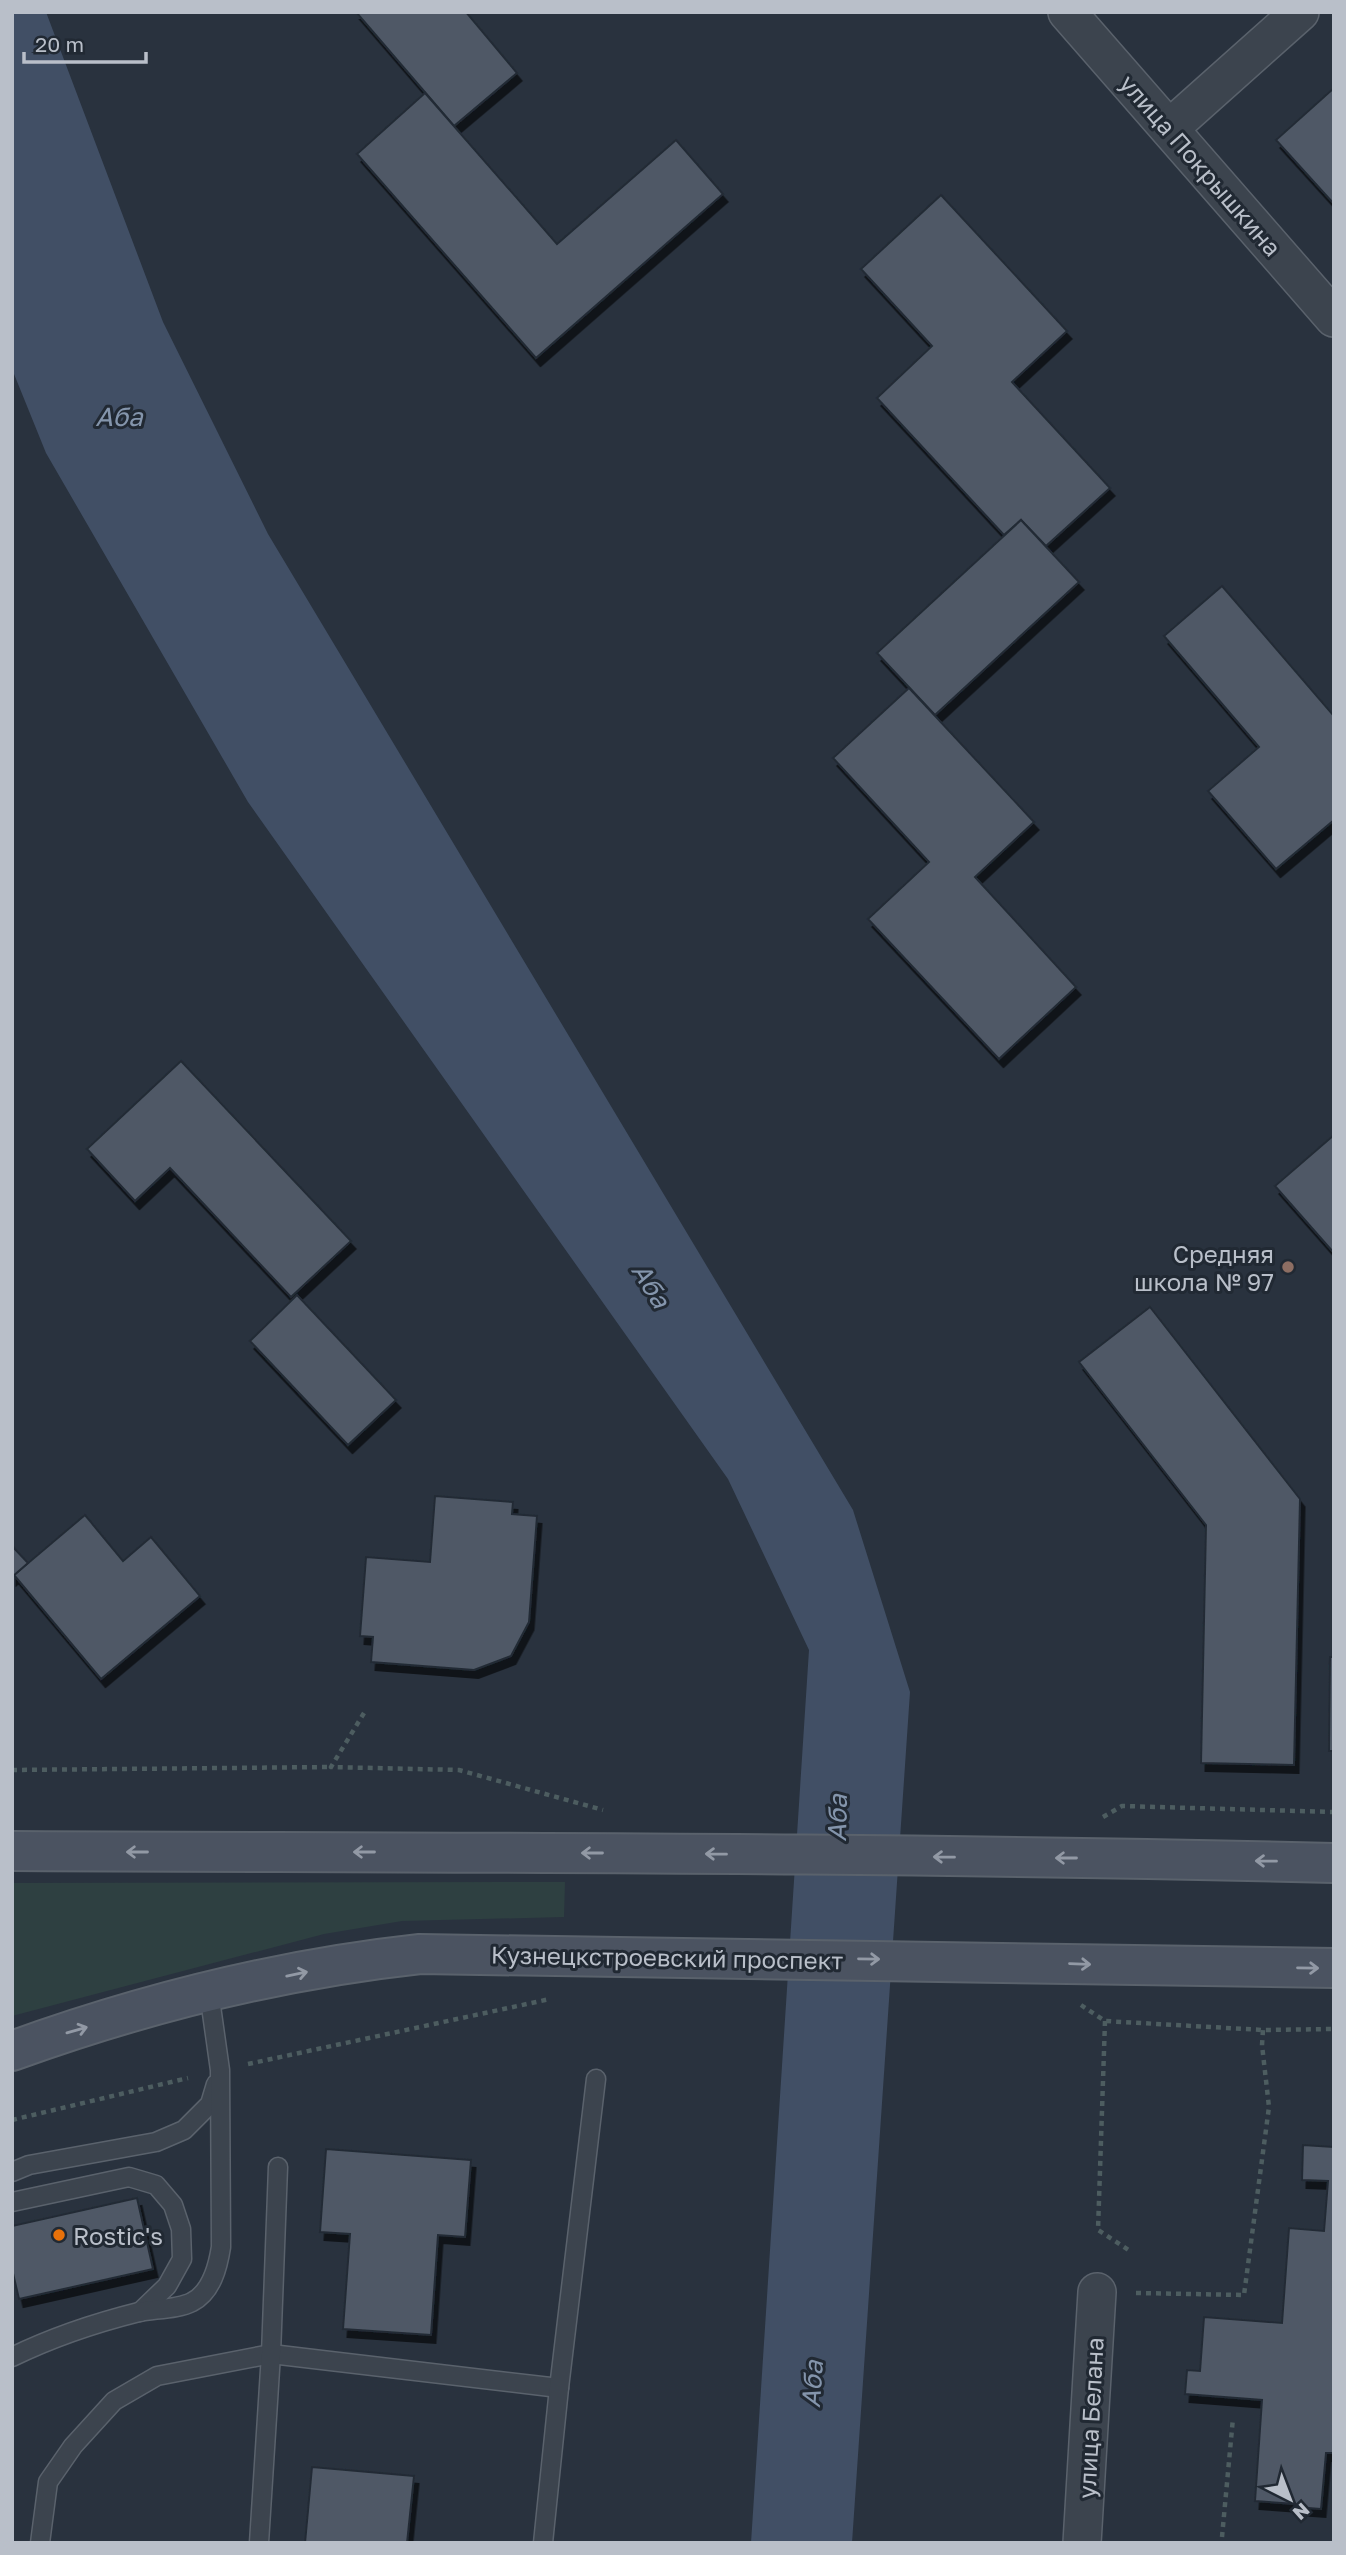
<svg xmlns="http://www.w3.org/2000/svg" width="1346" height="2555" font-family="'Golos Text',sans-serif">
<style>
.green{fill:#2e4041}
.water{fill:#414f65}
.building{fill:#4f5966;stroke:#232b35;stroke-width:2;filter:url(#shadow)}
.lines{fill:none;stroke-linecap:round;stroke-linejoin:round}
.lane-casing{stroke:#5a626c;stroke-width:21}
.street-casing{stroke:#5a626c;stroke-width:40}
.secondary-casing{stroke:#5a626c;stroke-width:42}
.path{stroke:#4d5d60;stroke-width:4.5;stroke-dasharray:5 5;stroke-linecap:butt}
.lane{stroke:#3c444e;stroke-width:18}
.street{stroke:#3c444e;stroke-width:37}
.secondary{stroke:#4b5361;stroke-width:38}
.oneway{stroke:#9299a5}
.education-dot{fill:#8d6e63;stroke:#212933;stroke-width:2.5}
.food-dot{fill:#e8710a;stroke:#212933;stroke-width:2.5}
.labels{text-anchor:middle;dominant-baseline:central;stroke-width:6;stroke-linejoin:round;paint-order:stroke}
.street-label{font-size:24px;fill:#b9bfc9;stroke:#212933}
.poi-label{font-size:24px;fill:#b9bfc9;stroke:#212933;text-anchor:end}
.water-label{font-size:26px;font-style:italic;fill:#8495ac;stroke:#212933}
</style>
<defs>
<filter id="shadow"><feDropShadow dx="4.5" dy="8" stdDeviation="0" flood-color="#0009"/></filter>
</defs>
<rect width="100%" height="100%" fill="#29323e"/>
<polygon class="green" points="565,1882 564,1917 402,1921 324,1934 12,2016 12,1883"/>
<polygon class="water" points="12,12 46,12 163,322 268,534 853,1510 910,1692 852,2543 751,2543 809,1650 728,1479 248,802 46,453 12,369"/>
<g class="building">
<polygon points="356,12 466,12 517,73 454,126"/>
<polygon points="1334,88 1334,204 1276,140"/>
<polygon points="425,93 557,244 676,140 723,194 536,358 357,154"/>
<polygon points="941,195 1067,331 1012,382 1110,488 1046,546 1021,520 1004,535 877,398 932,346 861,269"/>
<polygon points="1021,520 1079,582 935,715 877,653"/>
<polygon points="1222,586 1334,716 1334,820 1276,869 1208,791 1259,747 1164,636"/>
<polygon points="909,688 1034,822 975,877 1076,987 999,1059 868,919 929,862 833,758"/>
<polygon points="181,1061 351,1241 291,1297 170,1168 135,1201 87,1149"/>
<polygon points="1334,1135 1334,1253 1275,1186"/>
<polygon points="297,1295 396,1400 348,1445 250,1341"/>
<polygon points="1150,1307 1300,1499 1294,1765 1201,1763 1206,1525 1079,1362"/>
<polygon points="435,1496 513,1502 512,1514 537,1516 529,1622 511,1656 474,1670 371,1662 373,1637 360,1636 366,1557 430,1562"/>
<polygon points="85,1515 123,1561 151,1537 200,1596 101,1679 14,1575"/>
<polygon points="12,1546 28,1563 12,1577"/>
<polygon points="1330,1657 1334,1657 1334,1751 1329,1751"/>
<polygon points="1303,2145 1334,2147 1334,2453 1326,2453 1321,2509 1295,2507 1295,2504 1255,2501 1262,2400 1185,2394 1187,2370 1200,2371 1204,2317 1282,2323 1289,2228 1324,2231 1328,2181 1302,2180"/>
<polygon points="326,2149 471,2160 465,2237 438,2235 431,2335 343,2329 350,2234 320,2232"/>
<polygon points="137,2198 153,2269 19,2299 12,2269 12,2226"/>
<polygon points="312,2467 414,2476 407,2543 305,2543"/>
</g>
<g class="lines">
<defs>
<g id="lane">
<polyline points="12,2172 29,2165 156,2142 184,2130 210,2104 216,2084"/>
<polyline points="12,2202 129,2177 156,2185 173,2205 181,2229 182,2259 167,2286 140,2312"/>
<path d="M 12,2357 C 53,2337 95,2323 139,2312 C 154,2309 179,2309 192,2302 C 212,2292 218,2266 221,2247 L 220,2070 L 209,1992"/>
<polyline points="40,2543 48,2482 73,2446 114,2401 157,2376 271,2354 559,2388"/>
<polyline points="259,2543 271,2354 278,2167"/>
<polyline points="543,2543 559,2388 596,2079"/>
</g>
<g id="street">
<polyline points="1067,12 1334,318"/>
<polyline points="1170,128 1300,12"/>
<polyline points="1082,2543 1097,2292"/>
</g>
<g id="secondary">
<path d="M 12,1851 C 453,1853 893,1852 1334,1863"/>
<path d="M 12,2051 C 142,2004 282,1969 420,1954 L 1334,1968"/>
</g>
</defs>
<use href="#lane" class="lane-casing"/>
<use href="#street" class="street-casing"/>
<use href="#secondary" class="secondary-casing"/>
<g class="path">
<polyline points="364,1713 331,1767 459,1770 603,1810"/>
<polyline points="12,1770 331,1767"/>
<polyline points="1103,1817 1122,1806 1334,1812"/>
<polyline points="1081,2005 1105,2021 1263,2030 1334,2029"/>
<polyline points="1105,2021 1098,2230 1130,2251"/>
<polyline points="248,2064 550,1999"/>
<polyline points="12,2120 188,2078"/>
<polyline points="1136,2293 1244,2295 1269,2107 1262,2045 1263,2030"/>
<polyline points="1222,2537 1233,2418"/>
</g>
<use href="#lane" class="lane"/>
<use href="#street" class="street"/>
<use href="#secondary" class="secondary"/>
</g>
<defs><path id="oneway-shaft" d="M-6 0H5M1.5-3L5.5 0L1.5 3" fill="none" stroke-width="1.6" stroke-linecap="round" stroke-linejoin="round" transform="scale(1.75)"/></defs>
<g class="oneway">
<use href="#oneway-shaft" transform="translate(137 1852) rotate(-180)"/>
<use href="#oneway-shaft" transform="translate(364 1852) rotate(-180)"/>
<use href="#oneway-shaft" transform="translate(592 1853) rotate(-180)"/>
<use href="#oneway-shaft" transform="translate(716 1854) rotate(-179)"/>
<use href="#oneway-shaft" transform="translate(944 1857) rotate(-179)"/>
<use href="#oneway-shaft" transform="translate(1066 1858) rotate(180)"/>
<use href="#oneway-shaft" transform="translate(1266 1861) rotate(-179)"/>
<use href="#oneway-shaft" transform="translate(869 1959) rotate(1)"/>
<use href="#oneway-shaft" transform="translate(1080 1964) rotate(2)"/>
<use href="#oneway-shaft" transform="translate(1308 1968) rotate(1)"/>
<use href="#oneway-shaft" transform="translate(297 1974) rotate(-12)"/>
<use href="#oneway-shaft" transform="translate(77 2030) rotate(-16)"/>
</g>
<circle class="education-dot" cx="1288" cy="1267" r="7"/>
<circle class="food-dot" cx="59" cy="2235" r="7"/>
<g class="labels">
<g class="street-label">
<text transform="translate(1201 165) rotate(49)">улица Покрышкина</text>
<text transform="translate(667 1957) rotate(1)">Кузнецкстроевский проспект</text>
<text transform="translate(1090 2418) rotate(-87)">улица Белана</text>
</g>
<g class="poi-label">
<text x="1274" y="1253">Средняя<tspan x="1274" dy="28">школа № 97</tspan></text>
<text x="73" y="2235" text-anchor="start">Rostic's</text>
</g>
<g class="water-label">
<text x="119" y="416">Аба</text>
<text transform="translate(651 1285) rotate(58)">Аба</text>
<text transform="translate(837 1818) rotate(-89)">Аба</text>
<text transform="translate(812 2384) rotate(-86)">Аба</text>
</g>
</g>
<rect width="1346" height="2555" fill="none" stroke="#b9bfc9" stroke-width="28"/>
<g transform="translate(1290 2499) rotate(138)" stroke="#212933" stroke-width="5" paint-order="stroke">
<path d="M0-5L12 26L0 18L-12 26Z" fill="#b9bfc9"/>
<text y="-10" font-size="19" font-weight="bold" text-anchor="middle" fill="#b9bfc9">N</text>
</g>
<path d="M24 52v10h122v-10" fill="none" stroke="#b9bfc9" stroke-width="3.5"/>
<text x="35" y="52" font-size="21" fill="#b9bfc9" stroke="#212933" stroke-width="5" paint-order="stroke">20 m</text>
</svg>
